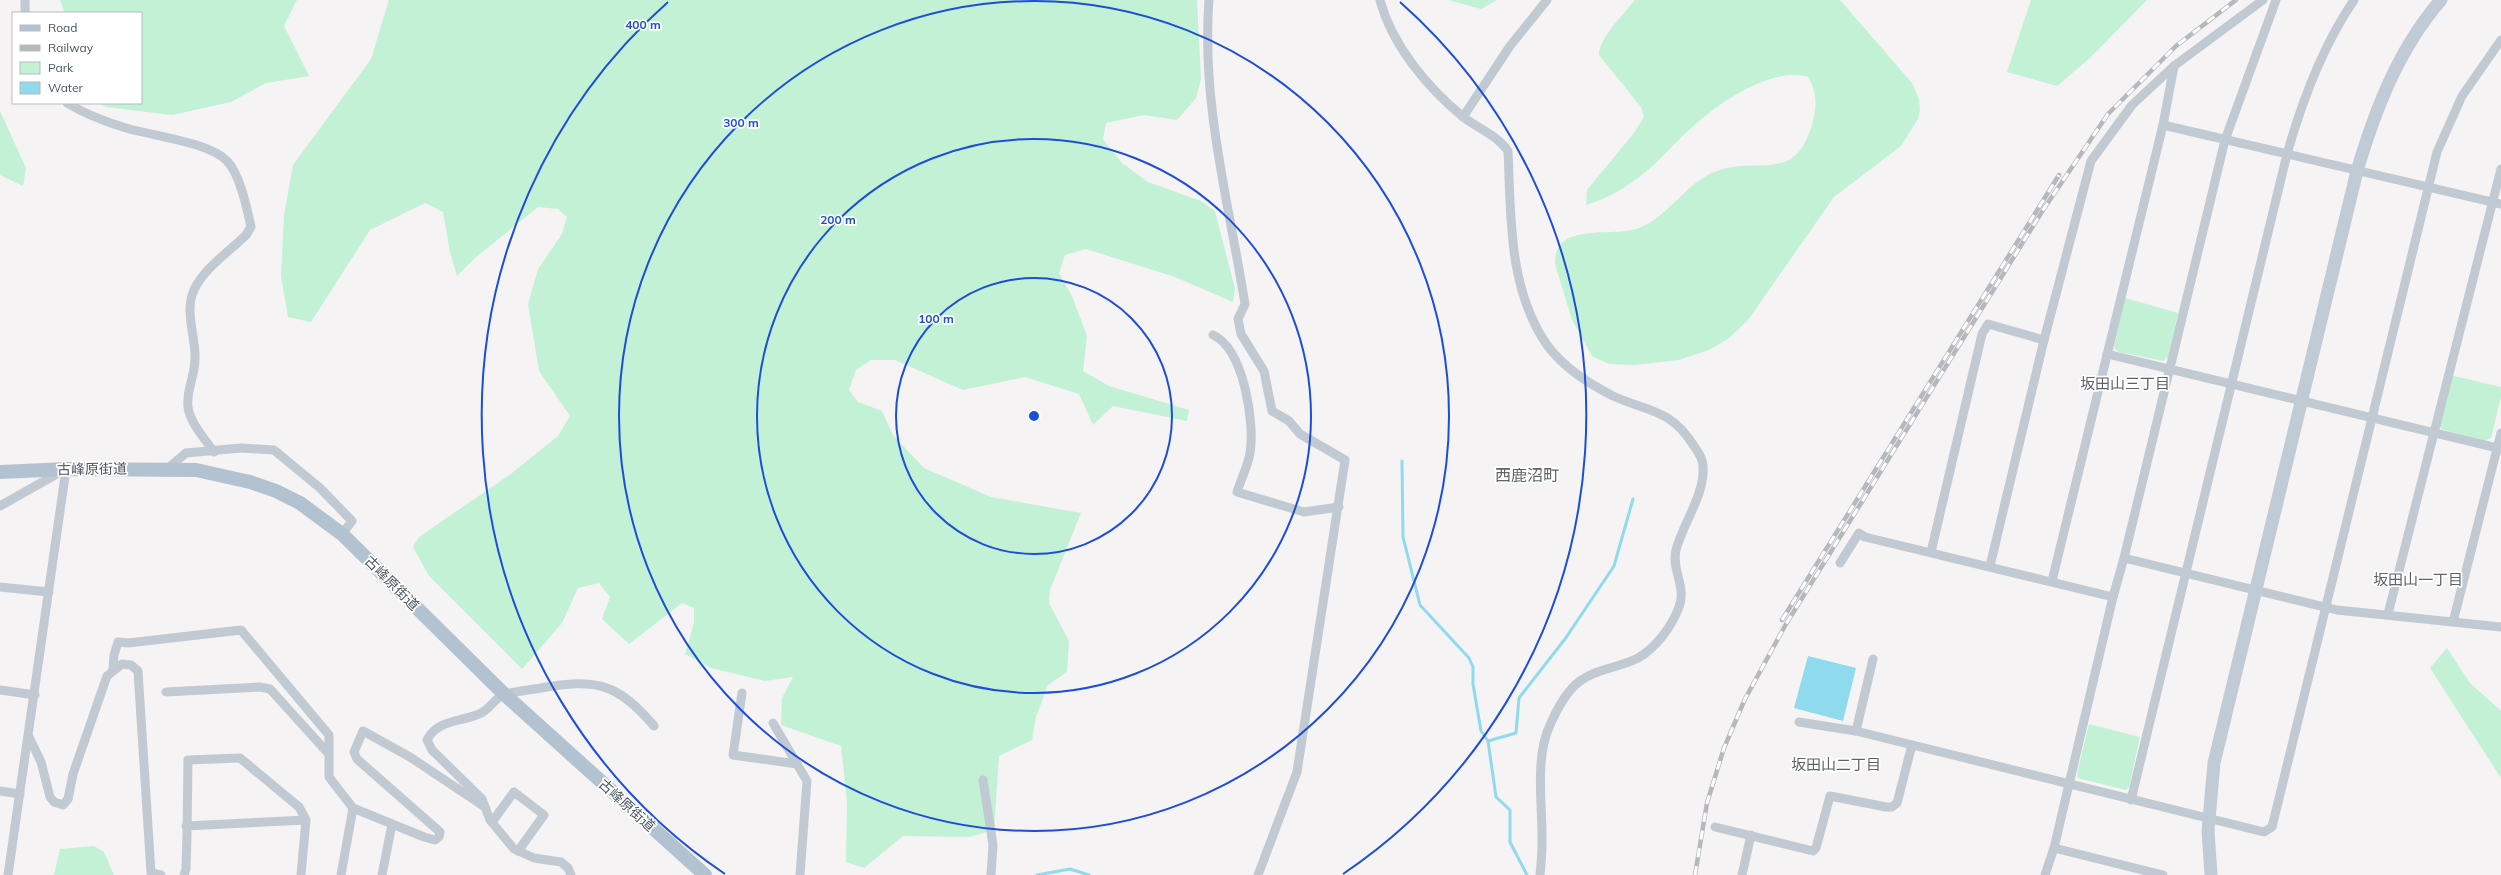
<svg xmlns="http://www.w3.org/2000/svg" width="2501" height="875" font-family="Mulish,'Noto Sans JP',sans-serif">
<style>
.green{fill:#c3f1d5}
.water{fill:#90daee}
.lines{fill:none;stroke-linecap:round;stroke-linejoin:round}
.stream{stroke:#90daee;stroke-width:3}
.street{stroke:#c1cad2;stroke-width:9}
.secondary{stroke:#c1cbd6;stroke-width:13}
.primary{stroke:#b3c2d1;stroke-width:14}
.rail-casing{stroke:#b5b8bd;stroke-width:4.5}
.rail{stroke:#fff;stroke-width:3;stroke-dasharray:9;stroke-linecap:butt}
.ring{fill:none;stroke:#1d4ed8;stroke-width:2}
.labels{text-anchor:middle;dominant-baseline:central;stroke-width:3.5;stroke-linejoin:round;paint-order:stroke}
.street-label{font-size:14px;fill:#4a5661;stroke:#fff}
.neighbourhood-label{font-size:15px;fill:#5f6368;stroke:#fff}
.quarter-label{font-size:16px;fill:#5f6368;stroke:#fff}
.centre{fill:#1d4ed8;stroke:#fff;stroke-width:2}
.ring-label{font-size:12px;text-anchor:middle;font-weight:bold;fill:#1d4ed8;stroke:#fff;stroke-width:3.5;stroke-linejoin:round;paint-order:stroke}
</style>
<rect width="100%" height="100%" fill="#f5f3f3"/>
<g class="green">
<polygon points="60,0 297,0 284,26 309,76 266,83 231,102 172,115 106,107 100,103 141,103 141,13 65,13"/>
<polygon points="389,0 1197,0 1201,79 1196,98 1177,120 1144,115 1106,123 1103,139 1122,163 1148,182 1201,201 1215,211 1235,289 1233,302 1175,277 1086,249 1065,255 1059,273 1072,296 1087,336 1083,371 1109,386 1189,410 1187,421 1113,406 1093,425 1079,394 1025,377 963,390 895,360 871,360 856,370 849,390 858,402 882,411 893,435 924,468 991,497 1081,513 1050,590 1049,603 1069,641 1067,672 1048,685 1036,717 1032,740 999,756 994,830 969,837 903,836 864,868 846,862 847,802 841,746 781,725 782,698 793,677 765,681 711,668 685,654 694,623 694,608 682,603 629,644 602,619 610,597 599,583 578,588 562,623 522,669 429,576 413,547 419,537 512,473 558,436 570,416 539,371 528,304 538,269 562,234 567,217 558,209 538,207 475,258 457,276 450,252 443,212 425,203 370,230 311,322 288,317 281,276 284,215 293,165 371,59"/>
<polygon points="1448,0 1497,0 1481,9"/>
<path d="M 1635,0 L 1840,0 L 1912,83 L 1919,99 L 1920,110 L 1918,119 L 1901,146 L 1834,197 L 1748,320 L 1728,339 L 1709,350 L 1679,360 L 1634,365 L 1609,364 L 1592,356 L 1572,320 L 1555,264 C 1554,222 1609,237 1636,229 C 1668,219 1685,182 1717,171 C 1761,156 1796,185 1813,121 C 1817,106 1817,91 1808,77 C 1770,66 1715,105 1688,131 C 1673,144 1660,161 1644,173 C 1626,188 1608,198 1586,205 L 1587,190 L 1634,133 L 1644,117 L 1641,107 L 1599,55 C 1598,39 1625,13 1635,0 Z"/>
<polygon points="2031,0 2147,0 2090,58 2057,86 2007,72"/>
<polygon points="0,111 26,168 23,186 0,175"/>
<polygon points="2125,298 2178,313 2168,357 2164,361 2119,352 2114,348"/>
<polygon points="2450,375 2501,387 2501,397 2491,438 2484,441 2441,429 2438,423"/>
<polygon points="2447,648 2470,683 2501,711 2501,778 2430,668"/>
<polygon points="2089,724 2140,737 2129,787 2126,790 2078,778 2077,774"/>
<polygon points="94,846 104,852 114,875 54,875 60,849"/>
</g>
<polygon class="water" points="1808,656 1856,668 1843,721 1794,708"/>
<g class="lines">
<g class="stream">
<polyline points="1402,461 1403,537 1420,605 1469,658 1473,667 1473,684 1481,731 1488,741 1496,797 1510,810 1510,842 1527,875"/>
<polyline points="1488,741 1516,733 1519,698 1565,639 1614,566 1633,499"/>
<polyline points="1037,875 1070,869 1089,875"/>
</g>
<g class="street">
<path d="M 1209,0 C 1201,102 1229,204 1245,304 L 1238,319 L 1241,334 L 1264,371 L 1272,411 L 1289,421 L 1300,434 L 1345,460 L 1297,772 L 1258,875"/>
<path d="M 1380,0 C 1392,45 1427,87 1462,116 C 1477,128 1497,135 1508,151 C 1511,215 1508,289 1547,345 C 1564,368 1588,383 1613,396 C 1648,412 1670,408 1694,446 C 1698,452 1703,458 1703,466 C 1705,495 1683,523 1676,550 C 1671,569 1687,588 1679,607 C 1672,626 1656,648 1638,658 C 1619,668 1598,668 1580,681 C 1566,691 1557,709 1550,725 C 1534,759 1543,807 1542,844 C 1542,854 1541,865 1540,875"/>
<polyline points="25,13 25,0"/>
<path d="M 67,103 C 85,114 106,122 126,128 C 153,136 209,142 227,161 C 240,174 247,209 251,227 L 246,235 C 229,252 204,268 194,290 C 184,311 196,337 195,359 C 195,376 186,390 188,407 C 190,423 205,439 214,452"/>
<polyline points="1463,117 1510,46 1547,0"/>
<polyline points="2163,125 2501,204"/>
<path d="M 1213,335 C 1244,349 1255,423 1250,453 C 1248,466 1241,479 1237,492 L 1304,512 L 1339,507"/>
<polyline points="2107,354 2501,449"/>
<polyline points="167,469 186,453 241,448 274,450 320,488 352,521 342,534"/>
<polyline points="0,506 62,471"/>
<polyline points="1931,552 1982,334 1988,324 2044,340"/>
<polyline points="2124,558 2337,610 2501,627"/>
<polyline points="1840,563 1859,533 1865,537 2113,597"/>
<polyline points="1990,566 2044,340 2091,161 2132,105 2174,66 2263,0"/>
<polyline points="2052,581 2163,125 2174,66"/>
<polyline points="0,587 49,592"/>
<polyline points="2388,614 2501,169"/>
<polyline points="2453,622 2501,433"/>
<polyline points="113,669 114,655 118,642 128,643 241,630 329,735 329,777 353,808 424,837 435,840 439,837 440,832 357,759 354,752 363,731 410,757 485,807"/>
<polyline points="0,690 35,695"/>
<polyline points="166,692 260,687 270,689 327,752"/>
<polyline points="742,693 733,755 797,764"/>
<polyline points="1799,722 1856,731 2264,832 2272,827 2437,152 2462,96 2501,40"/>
<polyline points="773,723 807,781 800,875"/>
<polyline points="1856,731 1873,659"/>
<polyline points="29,737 41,762 50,797 54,802 63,805 68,799 73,774 107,676 122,664 131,665 138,671 151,873 161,875"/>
<polyline points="983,780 993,845 991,875"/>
<polyline points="0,791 20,794"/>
<path d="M 2131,800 L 2287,154 C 2302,101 2322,47 2354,0"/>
<polyline points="492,822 514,792 544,815 518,851"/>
<polyline points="186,826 306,820"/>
<polyline points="1715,827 1813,851 1816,848 1830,796 1886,807 1892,807 1897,803 1912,745"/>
<polyline points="2054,848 2163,875"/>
<polyline points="8,875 66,469"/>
<polyline points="184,875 186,869 187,834 188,760 240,758 299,807 306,820 301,875"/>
<polyline points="341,875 353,808"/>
<polyline points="382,875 392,824"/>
<path d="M 571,875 L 568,868 L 561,862 L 534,858 L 514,849 L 490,820 L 482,799 L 432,750 L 427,740 C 437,720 460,722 479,714 C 490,710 495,697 505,694 C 517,691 530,690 541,688 C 595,678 618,683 654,726"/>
<polyline points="1742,875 1751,835"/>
<polyline points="2045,875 2054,848 2113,597 2124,558 2225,140 2276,0"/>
</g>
<path class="secondary" d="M 2211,875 L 2208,831 L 2214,763 L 2357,171 C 2375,110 2399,48 2441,0"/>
<polyline class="primary" points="0,472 66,469 196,470 250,482 276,491 300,503 342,534 504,694 705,875"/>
<defs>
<g id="rail">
<polyline points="1782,620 2059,175"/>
<polyline points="1695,875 1707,803 1724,748 1745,699 1786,624 2043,210 2108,114 2176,46 2236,0"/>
</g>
</defs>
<use href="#rail" class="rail-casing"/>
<use href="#rail" class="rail"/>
</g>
<g class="ring">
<circle cx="1034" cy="416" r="138"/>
<circle cx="1034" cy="416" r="277"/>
<circle cx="1034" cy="416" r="415"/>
<path d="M725 874A553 553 0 0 1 668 2M1400 2A553 553 0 0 1 1343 874"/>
</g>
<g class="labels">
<g class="street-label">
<text transform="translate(92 469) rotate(-1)">古峰原街道</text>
<text transform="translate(392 583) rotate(45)">古峰原街道</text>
<text transform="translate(627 805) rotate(42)">古峰原街道</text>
</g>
<g class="neighbourhood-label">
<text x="2125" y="383">坂田山三丁目</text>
<text x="2418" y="579">坂田山一丁目</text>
<text x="1836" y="764">坂田山二丁目</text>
</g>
<g class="quarter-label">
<text x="1527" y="475">西鹿沼町</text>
</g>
</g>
<circle cx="1034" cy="416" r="6" class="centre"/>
<g class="ring-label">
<text x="643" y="29">400 m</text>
<text x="741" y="127">300 m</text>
<text x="838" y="224">200 m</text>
<text x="936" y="323">100 m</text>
</g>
<rect x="12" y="12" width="130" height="92" fill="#ffffff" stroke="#b7bbc0"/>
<rect x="20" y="25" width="20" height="6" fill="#b3c2d1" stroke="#b7bbc0"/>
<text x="48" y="32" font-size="12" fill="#4a5661">Road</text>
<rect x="20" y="45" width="20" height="6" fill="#b5b8bd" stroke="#b7bbc0"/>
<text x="48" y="52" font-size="12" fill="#4a5661">Railway</text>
<rect x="20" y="62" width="20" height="12" fill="#c3f1d5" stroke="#b7bbc0"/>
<text x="48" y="72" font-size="12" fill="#4a5661">Park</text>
<rect x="20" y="82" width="20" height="12" fill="#90daee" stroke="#b7bbc0"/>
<text x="48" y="92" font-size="12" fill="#4a5661">Water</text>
</svg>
